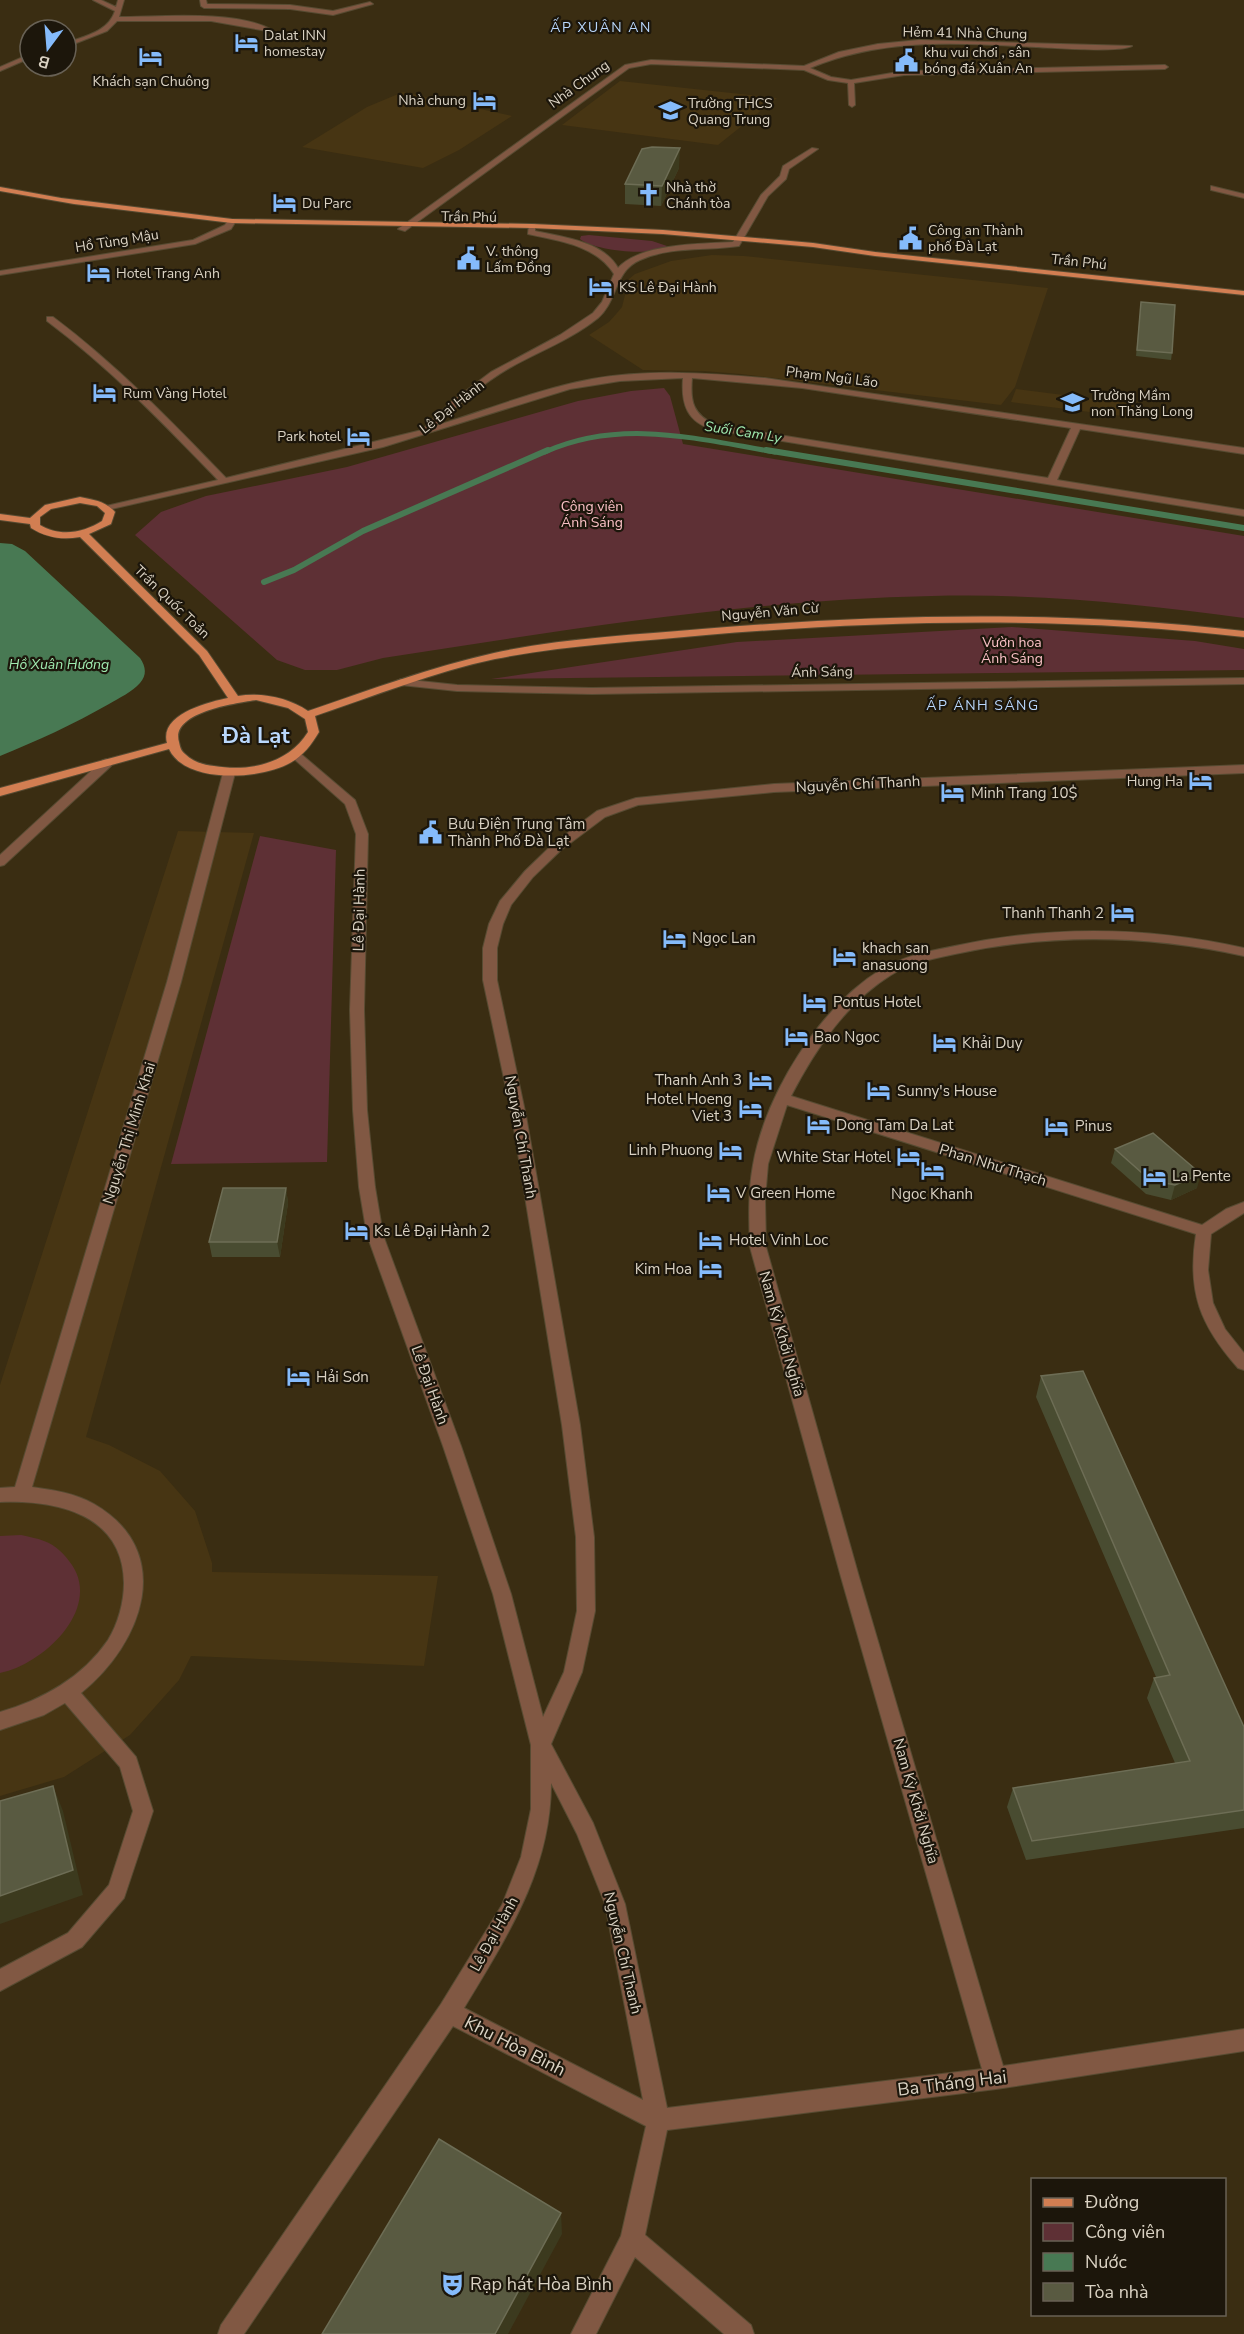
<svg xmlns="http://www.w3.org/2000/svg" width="1244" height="2334" font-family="'Nunito Sans',sans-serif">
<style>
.built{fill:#473513}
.green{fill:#5e3035}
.water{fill:#487953}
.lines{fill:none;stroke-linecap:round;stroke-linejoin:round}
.stream-far1{stroke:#487953;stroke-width:5}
.stream{stroke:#487953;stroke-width:6}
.minor-casing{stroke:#574b32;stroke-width:2}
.major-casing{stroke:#574b32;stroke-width:2}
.minor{fill:#815843;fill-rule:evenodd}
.major{fill:#d27e52;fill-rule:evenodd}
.wall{fill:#494c31}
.shaded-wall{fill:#3c3a1e}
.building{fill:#595a41;stroke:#6d6d55;stroke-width:1.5}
.labels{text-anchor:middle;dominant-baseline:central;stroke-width:4.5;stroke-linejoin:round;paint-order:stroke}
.far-neighbourhood-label{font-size:14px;letter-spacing:1.5px;fill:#bad8fd;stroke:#1c160b}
.far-street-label{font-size:14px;fill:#dad2c3;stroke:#1c160b}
.far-poi-label{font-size:14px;fill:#dad2c3;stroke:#1c160b;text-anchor:start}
.far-water-label{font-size:14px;font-style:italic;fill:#a0ebb0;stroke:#1c160b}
.far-park-label{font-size:14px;fill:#fac0c5;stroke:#1c160b}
.street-label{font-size:15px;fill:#dad2c3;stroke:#1c160b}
.poi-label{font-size:15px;fill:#dad2c3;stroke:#1c160b;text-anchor:start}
.near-street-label{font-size:18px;fill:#dad2c3;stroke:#1c160b}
.near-poi-label{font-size:18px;fill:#dad2c3;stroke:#1c160b;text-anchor:start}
.far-town-label{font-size:22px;font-weight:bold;fill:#bad8fd;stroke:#1c160b}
</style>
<rect width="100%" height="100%" fill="#3a2d12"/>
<g class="built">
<polygon points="620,81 777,98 718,145 562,125"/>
<polygon points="403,92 512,116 459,150 423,168 302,147 367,107"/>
<polygon points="712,255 744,256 1048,288 1015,387 1001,405 741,374 704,371 643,370 589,335 609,322 617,313 622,307 629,279 635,274 671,261"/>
<polygon points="1016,389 1134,404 1130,417 1011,402"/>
<polygon points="178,831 254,833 86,1437 109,1445 160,1471 195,1511 212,1563 212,1572 438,1576 424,1666 191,1656 179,1680 130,1735 64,1777 0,1796 0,1385"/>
</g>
<g class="green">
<path d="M 589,235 L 652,241 L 667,246 C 652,257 595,251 580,239 L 581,236 Z"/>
<path d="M 664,388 L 670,396 L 683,444 L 1244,536 L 1244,618 C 1141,604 1036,593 932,596 C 748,600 565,630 383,658 L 337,670 L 305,670 L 277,660 L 135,535 L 161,512 L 206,496 L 347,467 L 578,401 L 631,391 Z"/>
<polygon points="1012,627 1195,641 1244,649 1244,670 491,679 737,642"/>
<polygon points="260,836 336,850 327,1162 171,1164"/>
<path d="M 21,1535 C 29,1537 37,1538 44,1541 C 56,1545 65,1555 72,1565 C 102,1610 42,1665 0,1673 L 0,1536 Z"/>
</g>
<path class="water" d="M 0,543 L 12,544 L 25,551 L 140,658 C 146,667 147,675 140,683 C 132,692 119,698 109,704 C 74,724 37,741 0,756 Z"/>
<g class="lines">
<path class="stream-far1" d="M 545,452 C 621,418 697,439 775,452"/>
<g class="stream">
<polyline points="766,450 1244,528"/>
<polyline points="264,582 294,570 363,531 548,450"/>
</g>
<defs>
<g id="minor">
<path d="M 93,0 L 101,0 L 116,7 L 118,0 L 124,0 L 119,17 C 159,17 235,10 270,29 L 267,31 L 211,21 L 117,21 L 107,31 L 66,47 L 66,43 C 85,36 108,32 115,11 Z"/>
<polygon points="200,0 206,0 207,4 290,5 333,11 370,2 373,4 333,15 290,9 204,8 201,6"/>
<path d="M 919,40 L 1132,46 C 1117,53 1056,48 1036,47 C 958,43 885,37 810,68 L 831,77 L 851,80 L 904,71 L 1165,65 L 1168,67 L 1165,69 L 904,75 L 854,83 L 855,105 L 852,107 L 849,105 L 848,83 L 828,80 L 804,70 L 651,64 L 629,68 L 405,231 L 398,229 L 625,65 L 651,60 L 804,66 L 839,52 L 878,44 Z"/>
<polygon points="30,54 30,58 0,71 0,67"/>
<path d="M 812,148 L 818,149 L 789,169 L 786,179 L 768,196 L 739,246 C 706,251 671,246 640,260 C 614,271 618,301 598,318 C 572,339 540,351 511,367 C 483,383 458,405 435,426 C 487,410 538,389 592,379 C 649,369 708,373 765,378 L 1244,448 L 1244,454 L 1080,429 L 1057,480 L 1244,510 L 1244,516 L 714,430 C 687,422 681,405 683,378 L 620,381 L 570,389 L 383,447 L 107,510 L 102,507 L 218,480 C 163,423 110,368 47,321 L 47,317 L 53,317 C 117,365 171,421 226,478 L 422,430 L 451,402 L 491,372 L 560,335 L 593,313 L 602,302 L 614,274 C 596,245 559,241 528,234 L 529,224 L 535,224 L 535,231 C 562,237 603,241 618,268 C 641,243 701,244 733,242 L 761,195 L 780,176 L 783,166 ZM 692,378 L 802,388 L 1071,428 L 1048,478 L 716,425 C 693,415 690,402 692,378 Z"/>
<polygon points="1211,186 1244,194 1244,198 1211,190"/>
<polygon points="229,219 236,221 231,229 195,244 0,275 0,271 193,240 225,225"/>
<polygon points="1244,678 1244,684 592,694 457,691 401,685 395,682 401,679 457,685 592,688"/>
<path d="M 297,752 L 301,754 L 355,800 L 368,834 L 364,1010 L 367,1110 L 375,1187 L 383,1235 L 461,1446 L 511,1594 L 543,1717 L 564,1672 L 577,1611 L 576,1537 L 562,1425 L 512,1116 L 483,980 L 483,948 L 489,924 L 500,901 L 525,871 L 553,844 L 597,811 L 636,798 L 774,784 L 1244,765 L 1244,773 L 774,792 L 638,805 L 605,817 L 561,850 L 533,877 L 511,905 L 503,924 L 497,948 L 497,980 L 526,1116 L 580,1425 L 594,1537 L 595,1611 L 582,1672 L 551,1744 L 593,1823 L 625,1904 L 667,2108 L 982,2069 L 841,1577 L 750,1247 C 749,1220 748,1192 753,1165 C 765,1095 820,1006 882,969 C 905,955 935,950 960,945 C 1056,925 1149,927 1244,948 L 1244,956 C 1149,935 1056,933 960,953 C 937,958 911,962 891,975 C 846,1003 815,1050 791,1096 L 1202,1225 L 1226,1209 L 1244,1202 L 1244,1213 L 1211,1234 L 1208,1270 L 1213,1303 L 1225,1329 L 1244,1353 L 1244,1370 L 1238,1368 C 1200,1325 1187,1292 1196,1234 L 787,1105 L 768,1164 L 765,1199 L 766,1247 L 859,1577 L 1003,2066 L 1244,2029 L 1244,2051 L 996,2089 L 667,2130 L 645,2235 L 751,2325 L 754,2334 L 724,2334 L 635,2257 L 596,2334 L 571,2334 L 621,2236 L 646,2126 L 453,2026 L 244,2334 L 218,2334 L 221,2325 L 441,2004 L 502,1905 L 521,1857 L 531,1809 L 531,1745 L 493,1594 L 443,1446 L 367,1235 L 359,1187 L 353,1110 L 350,1010 L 356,834 L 345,804 L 293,758 L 293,754 ZM 551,1783 L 577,1834 L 605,1904 L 643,2100 L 464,2008 C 507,1936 551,1870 551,1783 Z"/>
<polygon points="107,759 113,763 111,766 4,865 0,866 0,855 103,760"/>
<path d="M 229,769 L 235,773 L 181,982 L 32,1487 C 53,1490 75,1493 94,1504 C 177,1552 142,1644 81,1693 L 136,1757 L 153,1811 L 124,1898 L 82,1947 L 0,1991 L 0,1969 L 68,1933 L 109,1885 L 133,1811 L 120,1767 L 65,1703 L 44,1715 L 0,1730 L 0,1712 C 42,1700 83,1677 108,1640 C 118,1624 124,1602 124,1583 C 123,1514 57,1500 0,1502 L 0,1488 L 15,1487 L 167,982 L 223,773 Z"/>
</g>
<g id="major">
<polygon points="0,187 61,198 232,219 532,224 663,230 813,243 875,252 1244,291 1244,295 875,256 813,247 663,234 532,228 232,223 74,204 0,191"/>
<path d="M 80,497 C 94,500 105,501 115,512 L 111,524 L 89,534 L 207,651 L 238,696 C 262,692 289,698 308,711 C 370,690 431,667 494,653 C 563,638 633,635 702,629 C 884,614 1063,610 1244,631 L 1244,637 C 1064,616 886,620 706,635 C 636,642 565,645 495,659 C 434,672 374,696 315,716 L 319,732 C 311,745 304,755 290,763 C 262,779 186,785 169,749 L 0,796 L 0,788 L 167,743 C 159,714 209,702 228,698 L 199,655 L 80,537 C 62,540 47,538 31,528 L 30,524 L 0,520 L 0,514 L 30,518 L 45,505 ZM 80,503 L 97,506 L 105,513 L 102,521 C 83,533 60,537 40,525 L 40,517 L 51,509 ZM 256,700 L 288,708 L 305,719 L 308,732 C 288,764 249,772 214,766 C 204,765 193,762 185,754 C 181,751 180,747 179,742 C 170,712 237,703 256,700 Z"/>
</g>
</defs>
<use href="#minor" class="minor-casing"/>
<use href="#major" class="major-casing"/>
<use href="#minor" class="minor"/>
<use href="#major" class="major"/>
</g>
<g class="wall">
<polygon points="679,168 661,206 625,204 625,184"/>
<polygon points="1141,302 1172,353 1171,360 1136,356"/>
<polygon points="1115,1149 1197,1188 1171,1200 1146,1194 1111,1163"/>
<polygon points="286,1188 288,1203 280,1257 212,1257 209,1242"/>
<polygon points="1041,1376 1244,1727 1244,1828 1026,1860 1007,1807 1013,1788 1175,1763 1147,1698 1154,1678 1156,1677 1036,1397"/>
</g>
<g class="shaded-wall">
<polygon points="680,148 679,168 661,206 662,186"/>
<polygon points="1201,1174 1197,1188 1171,1200 1175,1185"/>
<polygon points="286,1188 288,1203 280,1257 277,1242"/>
<polygon points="53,1786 63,1811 83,1895 0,1924 0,1896"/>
<polygon points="561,2213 562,2234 508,2334 495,2334"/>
</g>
<g class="building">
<polygon points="652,147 680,148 662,186 625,184 642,149"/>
<polygon points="1141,302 1175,305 1172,353 1137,350"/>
<polygon points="1153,1133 1201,1174 1175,1185 1150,1180 1115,1149"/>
<polygon points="223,1188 286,1188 277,1242 209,1242"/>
<polygon points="1083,1371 1244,1727 1244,1810 1032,1841 1013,1788 1190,1761 1154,1678 1170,1675 1041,1376"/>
<polygon points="53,1786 73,1870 0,1896 0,1801"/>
<polygon points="439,2139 561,2213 495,2334 322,2334"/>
</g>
<defs>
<symbol id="hotel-bare" viewBox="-9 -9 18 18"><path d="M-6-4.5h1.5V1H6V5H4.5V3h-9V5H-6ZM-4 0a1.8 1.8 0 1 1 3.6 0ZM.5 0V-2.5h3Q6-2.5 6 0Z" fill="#85bbfb" stroke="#1c160b" stroke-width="2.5" paint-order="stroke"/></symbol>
<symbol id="civic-bare" viewBox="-9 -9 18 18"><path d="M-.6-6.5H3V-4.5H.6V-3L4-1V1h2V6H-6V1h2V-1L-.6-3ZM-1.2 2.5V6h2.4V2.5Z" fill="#85bbfb" stroke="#1c160b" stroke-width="2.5" paint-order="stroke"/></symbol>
<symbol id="school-bare" viewBox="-9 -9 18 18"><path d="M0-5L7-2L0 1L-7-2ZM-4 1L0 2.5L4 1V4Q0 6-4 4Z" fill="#85bbfb" stroke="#1c160b" stroke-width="2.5" paint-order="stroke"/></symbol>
<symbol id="church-bare" viewBox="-9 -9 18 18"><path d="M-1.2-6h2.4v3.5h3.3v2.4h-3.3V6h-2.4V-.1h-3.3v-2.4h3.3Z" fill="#85bbfb" stroke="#1c160b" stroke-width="2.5" paint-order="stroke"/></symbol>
<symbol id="theatre-bare" viewBox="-9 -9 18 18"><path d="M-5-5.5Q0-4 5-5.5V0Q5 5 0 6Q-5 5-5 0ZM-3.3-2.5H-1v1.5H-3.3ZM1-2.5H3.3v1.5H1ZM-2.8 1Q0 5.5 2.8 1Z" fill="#85bbfb" stroke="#1c160b" stroke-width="2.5" paint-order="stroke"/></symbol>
</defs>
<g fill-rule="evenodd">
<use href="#hotel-bare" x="230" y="26" width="33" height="33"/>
<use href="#hotel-bare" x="134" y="40" width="33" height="33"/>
<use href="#civic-bare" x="890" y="44" width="33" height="33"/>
<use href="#hotel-bare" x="468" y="84" width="33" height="33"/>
<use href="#school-bare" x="654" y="94" width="33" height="33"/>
<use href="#church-bare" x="632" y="178" width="33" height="33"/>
<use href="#hotel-bare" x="268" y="186" width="33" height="33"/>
<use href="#civic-bare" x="894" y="222" width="33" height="33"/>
<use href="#civic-bare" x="452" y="242" width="33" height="33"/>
<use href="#hotel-bare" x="82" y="256" width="33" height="33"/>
<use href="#hotel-bare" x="584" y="270" width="33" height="33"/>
<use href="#hotel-bare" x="88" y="376" width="33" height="33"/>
<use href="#school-bare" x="1056" y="386" width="33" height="33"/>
<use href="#hotel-bare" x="342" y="420" width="33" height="33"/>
<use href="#hotel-bare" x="1184" y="764" width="33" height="33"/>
<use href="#hotel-bare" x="936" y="776" width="33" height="33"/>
<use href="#civic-bare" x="414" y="816" width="33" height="33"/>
<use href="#hotel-bare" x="1106" y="896" width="33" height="33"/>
<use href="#hotel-bare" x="658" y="922" width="33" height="33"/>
<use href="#hotel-bare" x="828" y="940" width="33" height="33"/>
<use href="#hotel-bare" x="798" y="986" width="33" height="33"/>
<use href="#hotel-bare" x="780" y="1020" width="33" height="33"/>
<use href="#hotel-bare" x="928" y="1026" width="33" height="33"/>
<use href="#hotel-bare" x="744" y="1064" width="33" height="33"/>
<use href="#hotel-bare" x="862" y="1074" width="33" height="33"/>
<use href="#hotel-bare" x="734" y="1092" width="33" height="33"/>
<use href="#hotel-bare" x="802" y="1108" width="33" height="33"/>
<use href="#hotel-bare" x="1040" y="1110" width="33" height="33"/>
<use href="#hotel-bare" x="714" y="1134" width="33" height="33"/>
<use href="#hotel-bare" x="892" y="1140" width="33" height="33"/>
<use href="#hotel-bare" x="916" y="1154" width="33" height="33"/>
<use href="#hotel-bare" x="1138" y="1160" width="33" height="33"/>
<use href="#hotel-bare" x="702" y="1176" width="33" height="33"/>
<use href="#hotel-bare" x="340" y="1214" width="33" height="33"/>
<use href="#hotel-bare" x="694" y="1224" width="33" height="33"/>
<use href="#hotel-bare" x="694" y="1252" width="33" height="33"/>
<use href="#hotel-bare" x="282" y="1360" width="33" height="33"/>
<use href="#theatre-bare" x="436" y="2268" width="33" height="33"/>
</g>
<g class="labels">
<g class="far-neighbourhood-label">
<text x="601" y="27">ẤP XUÂN AN</text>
<text x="983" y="705">ẤP ÁNH SÁNG</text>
</g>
<g class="far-street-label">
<text transform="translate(965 33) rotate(1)">Hẻm 41 Nhà Chung</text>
<text transform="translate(579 84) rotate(-36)">Nhà Chung</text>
<text transform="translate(469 217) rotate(1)">Trần Phú</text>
<text transform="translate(117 241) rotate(-9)">Hồ Tùng Mậu</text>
<text transform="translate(1079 262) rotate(6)">Trần Phú</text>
<text transform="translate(832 377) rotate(7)">Phạm Ngũ Lão</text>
<text transform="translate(452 407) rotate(-38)">Lê Đại Hành</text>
<text transform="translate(172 602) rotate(44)">Trần Quốc Toản</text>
<text transform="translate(770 612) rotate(-5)">Nguyễn Văn Cừ</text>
<text transform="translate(822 672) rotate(-1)">Ánh Sáng</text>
</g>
<g class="far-poi-label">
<text x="264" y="35">Dalat INN<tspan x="264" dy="16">homestay</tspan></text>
<text x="924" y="52">khu vui chơi , sân<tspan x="924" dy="16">bóng đá Xuân An</tspan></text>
<text x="151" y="81" text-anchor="middle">Khách sạn Chuông</text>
<text x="466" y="100" text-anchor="end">Nhà chung</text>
<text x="688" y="103">Trường THCS<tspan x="688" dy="16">Quang Trung</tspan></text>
<text x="666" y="187">Nhà thờ<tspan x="666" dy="16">Chánh tòa</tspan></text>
<text x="302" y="203">Du Parc</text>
<text x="928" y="230">Công an Thành<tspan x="928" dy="16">phố Đà Lạt</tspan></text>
<text x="486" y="251">V. thông<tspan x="486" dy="16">Lấm Đồng</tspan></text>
<text x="116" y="273">Hotel Trang Anh</text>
<text x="619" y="287">KS Lê Đại Hành</text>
<text x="123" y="393">Rum Vàng Hotel</text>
<text x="1091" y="395">Trường Mầm<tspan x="1091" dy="16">non Thăng Long</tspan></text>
<text x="341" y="436" text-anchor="end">Park hotel</text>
<text x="1183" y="781" text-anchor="end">Hung Ha</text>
</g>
<g class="far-water-label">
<text transform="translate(743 432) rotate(9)">Suối Cam Ly</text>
<text x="59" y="664">Hồ Xuân Hương</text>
</g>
<g class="far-park-label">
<text x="592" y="506">Công viên<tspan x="592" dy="16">Ánh Sáng</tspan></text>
<text x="1012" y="642">Vườn hoa<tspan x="1012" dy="16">Ánh Sáng</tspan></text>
</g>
<g class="street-label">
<text transform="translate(858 784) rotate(-3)">Nguyễn Chí Thanh</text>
<text transform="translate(359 910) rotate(-89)">Lê Đại Hành</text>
<text transform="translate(129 1133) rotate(-73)">Nguyễn Thị Minh Khai</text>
<text transform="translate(521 1137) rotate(80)">Nguyễn Chí Thanh</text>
<text transform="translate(993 1165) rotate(17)">Phan Như Thạch</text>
<text transform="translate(782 1334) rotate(74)">Nam Kỳ Khởi Nghĩa</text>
<text transform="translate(430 1385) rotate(70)">Lê Đại Hành</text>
<text transform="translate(916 1801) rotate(74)">Nam Kỳ Khởi Nghĩa</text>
<text transform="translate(494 1934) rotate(-61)">Lê Đại Hành</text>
<text transform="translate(623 1953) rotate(77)">Nguyễn Chí Thanh</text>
</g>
<g class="poi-label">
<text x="971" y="793">Minh Trang 10$</text>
<text x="448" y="824">Bưu Điện Trung Tâm<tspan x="448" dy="17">Thành Phố Đà Lạt</tspan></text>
<text x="1104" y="913" text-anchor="end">Thanh Thanh 2</text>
<text x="692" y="938">Ngọc Lan</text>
<text x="862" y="948">khach san<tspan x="862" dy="17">anasuong</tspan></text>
<text x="833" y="1002">Pontus Hotel</text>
<text x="814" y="1037">Bao Ngoc</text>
<text x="962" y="1043">Khải Duy</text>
<text x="742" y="1080" text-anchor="end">Thanh Anh 3</text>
<text x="897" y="1091">Sunny's House</text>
<text x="732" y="1099" text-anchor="end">Hotel Hoeng<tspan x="732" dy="17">Viet 3</tspan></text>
<text x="836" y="1125">Dong Tam Da Lat</text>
<text x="1075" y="1126">Pinus</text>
<text x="713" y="1150" text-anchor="end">Linh Phuong</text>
<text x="891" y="1157" text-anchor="end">White Star Hotel</text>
<text x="1172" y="1176">La Pente</text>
<text x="736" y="1193">V Green Home</text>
<text x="932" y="1194" text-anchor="middle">Ngoc Khanh</text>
<text x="374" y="1231">Ks Lê Đại Hành 2</text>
<text x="729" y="1240">Hotel Vinh Loc</text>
<text x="692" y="1269" text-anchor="end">Kim Hoa</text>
<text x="316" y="1377">Hải Sơn</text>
</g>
<g class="near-street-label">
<text transform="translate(515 2046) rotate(27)">Khu Hòa Bình</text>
<text transform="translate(952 2083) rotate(-7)">Ba Tháng Hai</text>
</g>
<g class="near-poi-label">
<text x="470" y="2284">Rạp hát Hòa Bình</text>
</g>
<g class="far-town-label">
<text x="256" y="736">Đà Lạt</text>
</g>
</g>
<rect x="1031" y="2178" width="195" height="138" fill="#1c160b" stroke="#686155" stroke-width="1.5"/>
<rect x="1043" y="2198" width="30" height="9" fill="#d27e52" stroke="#686155" stroke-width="1.5"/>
<text x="1085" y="2208" font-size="18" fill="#dad2c3">Đường</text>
<rect x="1043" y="2223" width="30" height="18" fill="#5e3035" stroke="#686155" stroke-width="1.5"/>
<text x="1085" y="2238" font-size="18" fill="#dad2c3">Công viên</text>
<rect x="1043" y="2253" width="30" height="18" fill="#487953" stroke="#686155" stroke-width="1.5"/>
<text x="1085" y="2268" font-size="18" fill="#dad2c3">Nước</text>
<rect x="1043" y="2283" width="30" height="18" fill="#595a41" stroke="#686155" stroke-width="1.5"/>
<text x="1085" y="2298" font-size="18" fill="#dad2c3">Tòa nhà</text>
<g transform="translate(48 48) rotate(196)"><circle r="28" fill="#1c160b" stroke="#686155" stroke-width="1.5"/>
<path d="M0-4.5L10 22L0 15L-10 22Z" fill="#85bbfb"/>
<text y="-9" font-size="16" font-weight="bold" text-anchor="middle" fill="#dad2c3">B</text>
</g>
</svg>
